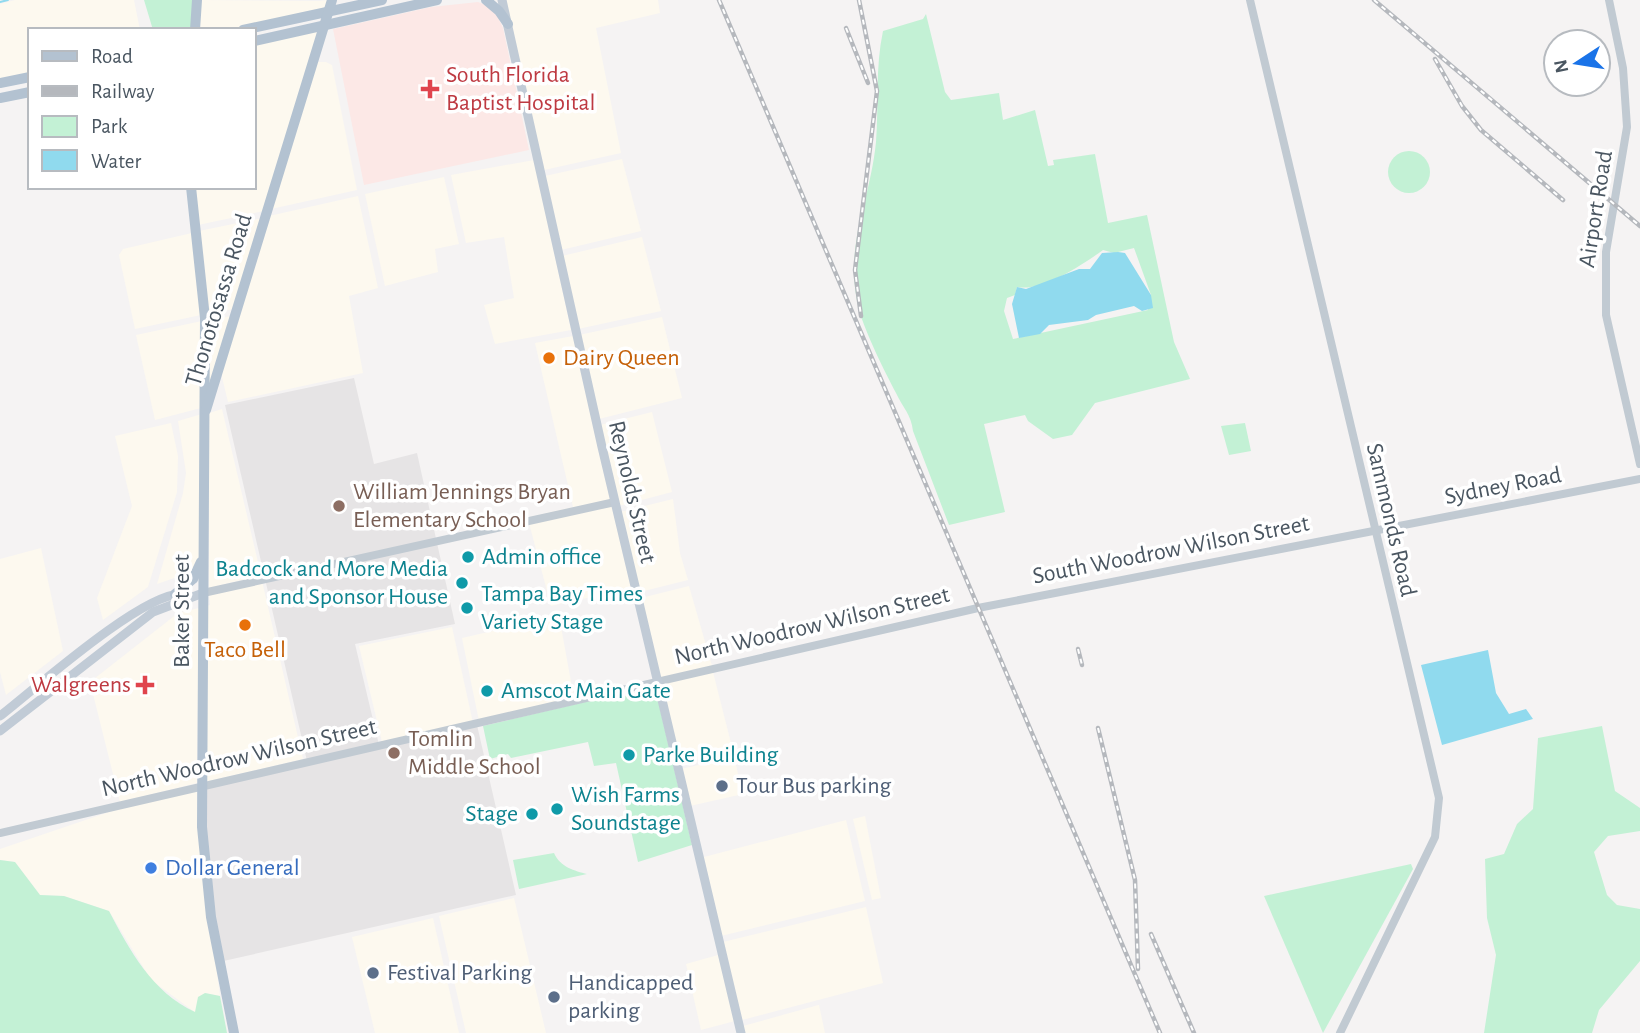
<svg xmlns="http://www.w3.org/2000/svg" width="1640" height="1033" font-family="'Alegreya Sans',sans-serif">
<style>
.commercial{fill:#fdf9ef}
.education{fill:#e6e4e5}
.medical{fill:#fce8e6}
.green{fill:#c3f1d5;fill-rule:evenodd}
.water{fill:#90daee}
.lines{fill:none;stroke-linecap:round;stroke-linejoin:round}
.stream{stroke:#90daee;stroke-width:2}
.tertiary{stroke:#c1cad2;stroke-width:8}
.secondary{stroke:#c1cbd6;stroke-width:9}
.primary{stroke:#b3c2d1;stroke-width:10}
.rail-casing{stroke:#b5b8bd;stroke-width:4.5}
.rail{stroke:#fff;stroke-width:2;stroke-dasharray:5;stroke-linecap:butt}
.health-dot{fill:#e0444e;stroke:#fff;stroke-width:2.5}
.food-dot{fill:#e8710a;stroke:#fff;stroke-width:2.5}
.education-dot{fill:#8d6e63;stroke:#fff;stroke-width:2.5}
.culture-dot{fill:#0f9aa8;stroke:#fff;stroke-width:2.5}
.service-dot{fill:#5c6f8a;stroke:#fff;stroke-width:2.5}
.shop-dot{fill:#3f7fe0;stroke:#fff;stroke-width:2.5}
.labels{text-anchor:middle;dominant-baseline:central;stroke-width:7;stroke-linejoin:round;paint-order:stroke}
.health-label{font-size:24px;fill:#be3a42;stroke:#fff;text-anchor:start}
.street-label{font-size:24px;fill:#4a5661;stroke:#fff}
.food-label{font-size:24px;fill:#c56008;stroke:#fff;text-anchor:start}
.education-label{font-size:24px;fill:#785e54;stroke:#fff;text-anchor:start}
.culture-label{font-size:24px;fill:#0d838f;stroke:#fff;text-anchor:start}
.service-label{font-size:24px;fill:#4e5e75;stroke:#fff;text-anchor:start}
.shop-label{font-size:24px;fill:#366cbe;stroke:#fff;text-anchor:start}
</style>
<rect width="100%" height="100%" fill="#f5f3f3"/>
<g class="commercial">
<polygon points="15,0 134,0 140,30 30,30 30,74 0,80 0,4"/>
<polygon points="200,0 319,1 328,0 326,7 229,30 199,30"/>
<polygon points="506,0 658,0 660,13 596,28 621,153 544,170"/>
<polygon points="321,28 264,211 198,225 195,187 254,187 254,45"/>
<polygon points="317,62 326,62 332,65 357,190 271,209"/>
<polygon points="622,159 641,231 561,250 545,176"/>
<polygon points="534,160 571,330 495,344 484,305 514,298 504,237 466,243 451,175"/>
<polygon points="444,177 459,244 435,249 438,272 385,286 365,194"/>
<polygon points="358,196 378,288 349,296 363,373 228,402 221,373 269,216"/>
<polygon points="262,218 234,309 208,314 199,231"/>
<polygon points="192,233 201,315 135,329 119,255 123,249"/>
<polygon points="642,237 661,311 578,329 562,256"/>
<polygon points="232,316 207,399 208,320"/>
<polygon points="662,317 682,398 599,419 579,335"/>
<polygon points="202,321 201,408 155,420 136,335"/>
<polygon points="573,336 610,500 528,517 573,507 535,343"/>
<polygon points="222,409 261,575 209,588 209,413"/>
<polygon points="652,412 672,492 619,506 600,425"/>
<polygon points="202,414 200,557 192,572 157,584 183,493 186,473 178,421"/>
<polygon points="171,423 178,456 177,492 148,587 103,620 97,598 132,506 115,436"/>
<polygon points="673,499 680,553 688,580 640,592 620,512"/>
<polygon points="612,506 631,588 551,606 529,523"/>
<polygon points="41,548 63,651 6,695 0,672 0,559"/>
<polygon points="262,581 303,759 204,782 206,606 210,605 209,595"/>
<polygon points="689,586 712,666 660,678 641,598"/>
<polygon points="199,608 197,783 120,802 90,682 178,613"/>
<polygon points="559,616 574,698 479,721 462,638"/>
<polygon points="452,627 473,723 382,742 359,646"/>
<polygon points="713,672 733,751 680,763 662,684"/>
<polygon points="734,757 743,794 690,806 681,769"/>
<polygon points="197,789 198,827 220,996 205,993 196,1013 151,980 109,911 64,896 40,895 15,862 0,860 0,849 118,809"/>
<polygon points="865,816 881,898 872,900 853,819"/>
<polygon points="846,820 865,901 721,936 704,857"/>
<polygon points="514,898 546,1033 466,1033 439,916"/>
<polygon points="866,907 883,983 742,1020 723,942"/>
<polygon points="433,918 459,1033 375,1033 352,937"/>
<polygon points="718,955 735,1021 701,1030 686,964"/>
<polygon points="822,1004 819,1005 825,1033 745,1033 743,1026"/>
</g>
<polygon class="education" points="354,378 374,464 417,453 455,624 355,644 379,745 477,725 516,895 219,962 201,786 307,761 225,405"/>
<polygon class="medical" points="478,2 488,6 496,13 503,28 529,150 364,185 333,29 431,7"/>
<g class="green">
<polygon points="144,0 193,0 192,30 153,30"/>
<path d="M 926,14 L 945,92 L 951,100 L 999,93 L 1003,120 L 1035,110 L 1048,166 L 1054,165 L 1053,160 L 1095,154 L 1108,223 L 1147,215 L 1174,342 L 1190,379 L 1095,403 L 1072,435 L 1053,439 L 1028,421 L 1025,415 L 984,424 L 1005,512 L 949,525 L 913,431 C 911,414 903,408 896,393 C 884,370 866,334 859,310 C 843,246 870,203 876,142 C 879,105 875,68 883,31 L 923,19 ZM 1134,248 L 1151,295 L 1148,310 L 1013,339 L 1004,311 L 1007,298 L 1015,295 L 1017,287 C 1042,292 1082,265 1103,250 L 1114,253 Z"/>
<circle cx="1409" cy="172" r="21"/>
<polygon points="1245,423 1251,451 1229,455 1221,426"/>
<polygon points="656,692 692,845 638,862 616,763 594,766 588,742 511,758 508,754 490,759 483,726 585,702"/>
<polygon points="1602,726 1615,791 1640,808 1640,831 1608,836 1594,852 1607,895 1617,905 1640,909 1640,961 1599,1010 1592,1033 1484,1033 1496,955 1487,918 1485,859 1504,854 1517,824 1533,809 1538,738"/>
<path d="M 554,853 C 560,867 575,871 587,874 L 519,889 L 513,860 Z"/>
<path d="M 0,860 L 15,862 L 40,895 L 64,896 L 109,911 C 130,951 152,992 195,1012 L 198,997 L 205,993 L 220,996 L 227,1033 L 0,1033 Z"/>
<polygon points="1411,864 1413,869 1323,1033 1264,896"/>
</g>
<g class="water">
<polygon points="1118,252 1125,253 1151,295 1153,308 1142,311 1134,306 1096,315 1088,320 1049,325 1040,334 1019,338 1012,304 1017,287 1026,289 1079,269 1090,269 1102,253"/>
<polygon points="1488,650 1496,693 1509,714 1526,709 1533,719 1442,745 1421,665"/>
</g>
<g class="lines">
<polyline class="stream" points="0,2 8,0"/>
<g class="tertiary">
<polyline points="1250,0 1439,798 1435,837 1340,1033"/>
<polyline points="1609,0 1623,68 1627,127 1606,252 1606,315 1640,464"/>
<polyline points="203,593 615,502"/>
<polyline points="0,833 978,608 1640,479"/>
</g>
<g class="secondary">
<polyline points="502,0 602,447 741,1033"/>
<path d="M 0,716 C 36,688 140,595 180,594"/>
<polyline points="0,731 153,612 203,593"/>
</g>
<g class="primary">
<polyline points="486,0 499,11 508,24"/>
<polyline points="195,30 197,0"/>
<polyline points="243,30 382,0"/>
<polyline points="254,41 437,0"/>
<polyline points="0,83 30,77"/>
<polyline points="0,98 30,92"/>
<polyline points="191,187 205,318 202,827 211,917 234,1033"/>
<polyline points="206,410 332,0"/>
<polyline points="175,594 193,579 201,562"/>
</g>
<defs>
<g id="rail">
<polyline points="719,0 1160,1033"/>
<polyline points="859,0 877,91 855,270 861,316"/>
<polyline points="1374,0 1640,226"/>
<polyline points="846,28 868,83"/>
<polyline points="1435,59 1462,106 1481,130 1563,200"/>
<polyline points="1078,649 1082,665"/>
<polyline points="1098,728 1135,880 1138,969"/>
<polyline points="1151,934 1194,1033"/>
</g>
</defs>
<use href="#rail" class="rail-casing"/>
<use href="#rail" class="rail"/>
</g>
<g class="health-dot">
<path d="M426.5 78.5h7v7h7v7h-7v7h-7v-7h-7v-7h7z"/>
<path d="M141.5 674.5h7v7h7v7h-7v7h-7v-7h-7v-7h7z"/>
</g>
<g class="food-dot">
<circle cx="549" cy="358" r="7"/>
<circle cx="245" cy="625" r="7"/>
</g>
<g class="education-dot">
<circle cx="339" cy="506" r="7"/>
<circle cx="394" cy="753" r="7"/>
</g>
<g class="culture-dot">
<circle cx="468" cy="557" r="7"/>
<circle cx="462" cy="583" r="7"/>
<circle cx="467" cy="608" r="7"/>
<circle cx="487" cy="691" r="7"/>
<circle cx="629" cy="755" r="7"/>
<circle cx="557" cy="809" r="7"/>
<circle cx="532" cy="814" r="7"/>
</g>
<g class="service-dot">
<circle cx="722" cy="786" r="7"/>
<circle cx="373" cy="973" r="7"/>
<circle cx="554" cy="997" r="7"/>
</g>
<circle class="shop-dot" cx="151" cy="868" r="7"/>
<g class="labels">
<g class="health-label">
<text x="446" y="75">South Florida<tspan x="446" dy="28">Baptist Hospital</tspan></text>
<text x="131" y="685" text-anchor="end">Walgreens</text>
</g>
<g class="street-label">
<text transform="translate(1596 209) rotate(-81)">Airport Road</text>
<text transform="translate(219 300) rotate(-73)">Thonotosassa Road</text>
<text transform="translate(1503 486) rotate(-11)">Sydney Road</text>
<text transform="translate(632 492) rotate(77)">Reynolds Street</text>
<text transform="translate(1391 520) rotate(77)">Sammonds Road</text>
<text transform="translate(1171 550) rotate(-11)">South Woodrow Wilson Street</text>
<text transform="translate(182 611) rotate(-90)">Baker Street</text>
<text transform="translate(812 626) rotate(-13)">North Woodrow Wilson Street</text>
<text transform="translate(239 758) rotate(-13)">North Woodrow Wilson Street</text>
</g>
<g class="food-label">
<text x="563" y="358">Dairy Queen</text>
<text x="245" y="650" text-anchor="middle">Taco Bell</text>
</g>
<g class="education-label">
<text x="353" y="492">William Jennings Bryan<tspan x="353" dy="28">Elementary School</tspan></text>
<text x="408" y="739">Tomlin<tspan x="408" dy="28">Middle School</tspan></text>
</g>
<g class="culture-label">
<text x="482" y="557">Admin office</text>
<text x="448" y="569" text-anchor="end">Badcock and More Media<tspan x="448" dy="28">and Sponsor House</tspan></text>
<text x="481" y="594">Tampa Bay Times<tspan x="481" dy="28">Variety Stage</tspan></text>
<text x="501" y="691">Amscot Main Gate</text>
<text x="643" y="755">Parke Building</text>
<text x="571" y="795">Wish Farms<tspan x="571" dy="28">Soundstage</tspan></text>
<text x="518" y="814" text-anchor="end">Stage</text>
</g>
<g class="service-label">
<text x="736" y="786">Tour Bus parking</text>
<text x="387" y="973">Festival Parking</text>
<text x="568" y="983">Handicapped<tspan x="568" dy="28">parking</tspan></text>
</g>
<g class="shop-label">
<text x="165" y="868">Dollar General</text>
</g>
</g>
<rect x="28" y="28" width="228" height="161" fill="#ffffff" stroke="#b7bbc0" stroke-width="2"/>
<rect x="42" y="51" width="35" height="10" fill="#b3c2d1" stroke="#b7bbc0" stroke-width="2"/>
<text x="91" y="63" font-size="21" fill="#4a5661">Road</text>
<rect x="42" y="86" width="35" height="10" fill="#b5b8bd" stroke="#b7bbc0" stroke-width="2"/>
<text x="91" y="98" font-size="21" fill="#4a5661">Railway</text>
<rect x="42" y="116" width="35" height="21" fill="#c3f1d5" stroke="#b7bbc0" stroke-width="2"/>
<text x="91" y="133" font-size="21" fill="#4a5661">Park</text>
<rect x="42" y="150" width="35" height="21" fill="#90daee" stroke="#b7bbc0" stroke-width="2"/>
<text x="91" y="168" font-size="21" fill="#4a5661">Water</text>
<g transform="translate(1577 63) rotate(258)"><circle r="33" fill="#ffffff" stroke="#b7bbc0" stroke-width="2"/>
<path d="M0-5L12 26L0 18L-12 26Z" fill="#1a73e8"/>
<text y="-10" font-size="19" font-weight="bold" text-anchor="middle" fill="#4a5661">N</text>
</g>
</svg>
